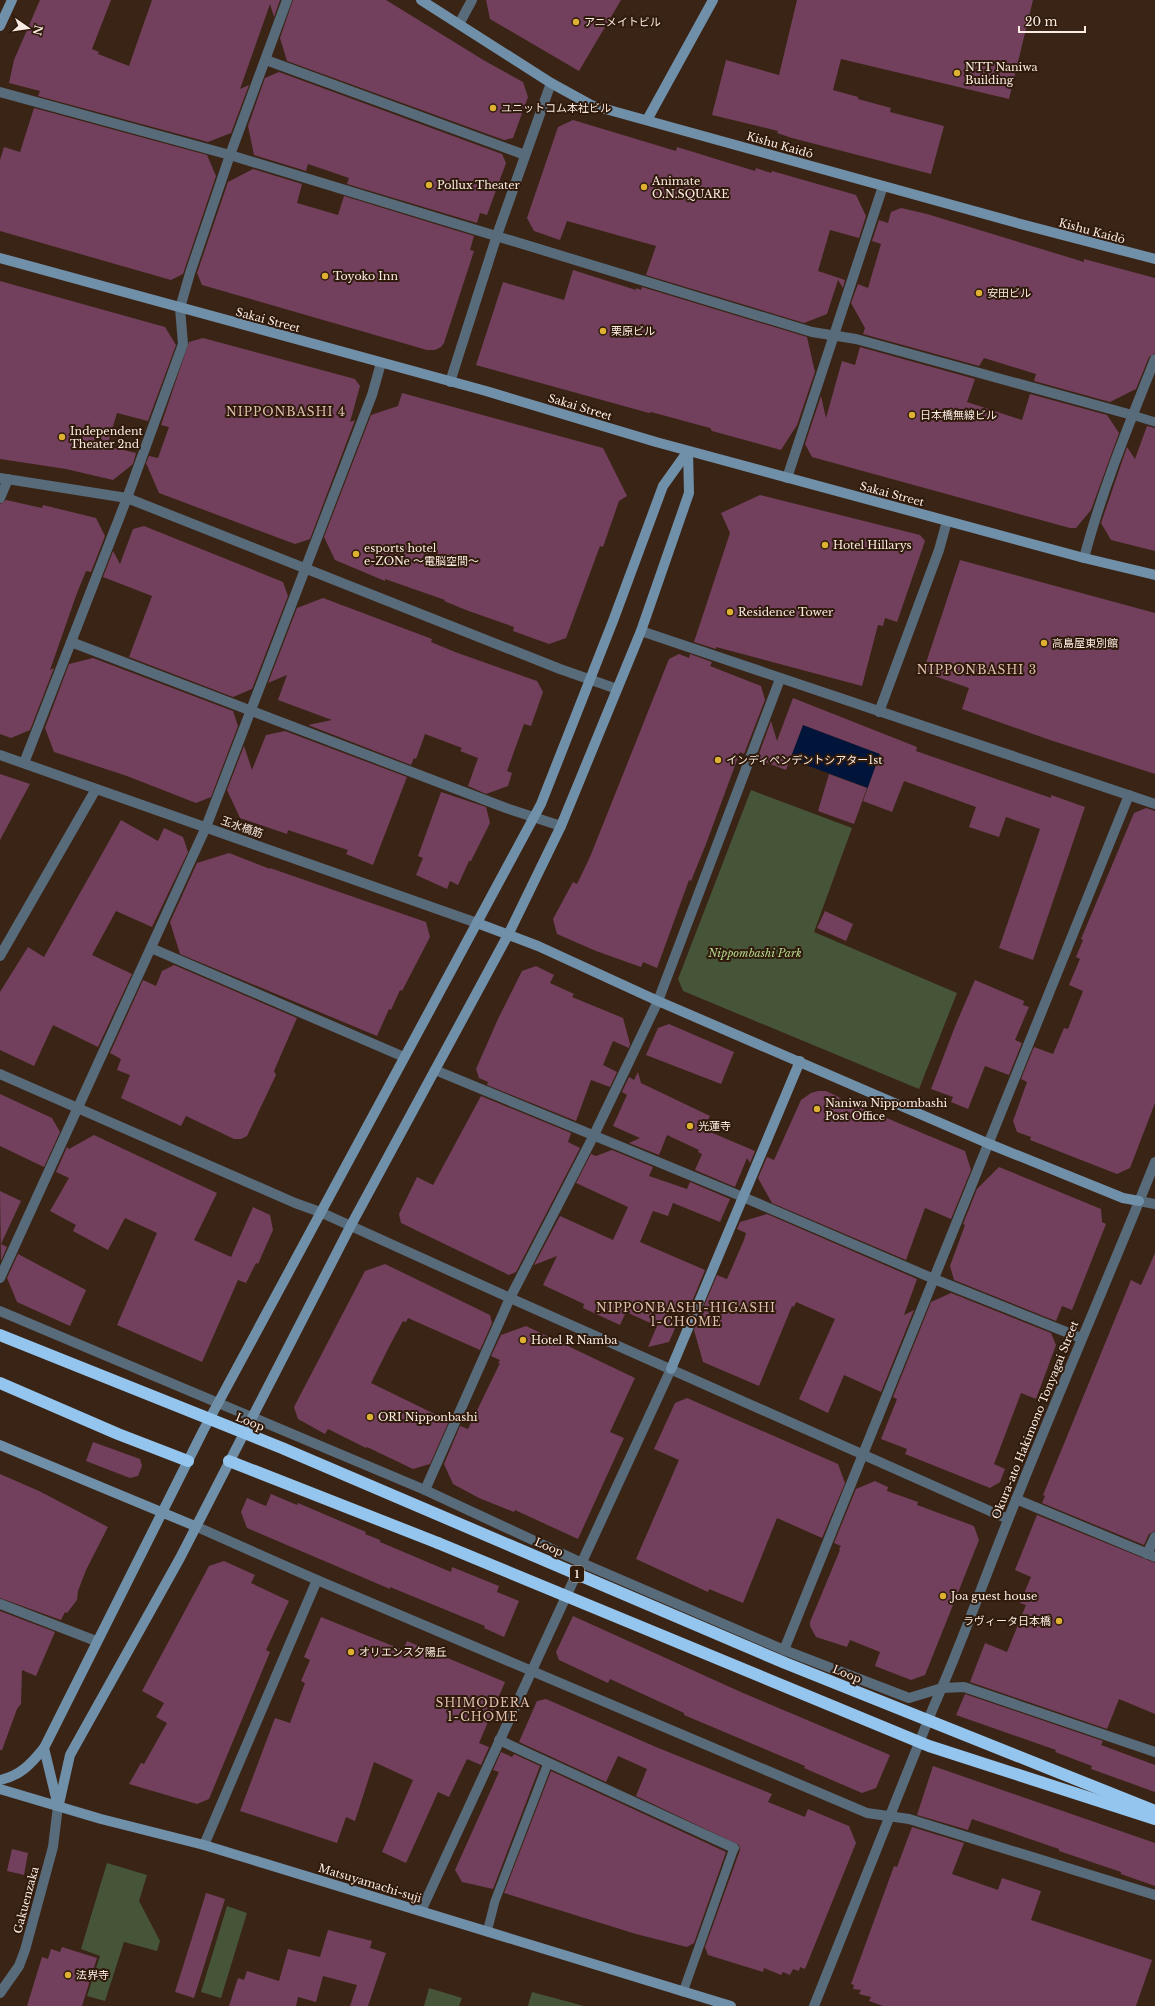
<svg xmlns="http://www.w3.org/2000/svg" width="1155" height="2006" font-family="'Libre Baskerville','Noto Sans JP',serif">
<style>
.green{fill:#465437}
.water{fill:#01143a}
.building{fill:#72405c}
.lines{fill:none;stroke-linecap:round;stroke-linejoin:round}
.lane{stroke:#576b7b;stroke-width:9}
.street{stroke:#576b7b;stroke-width:10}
.secondary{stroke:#7090aa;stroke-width:10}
.highway{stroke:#93c5ee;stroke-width:12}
.highway-bridge{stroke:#93c5ee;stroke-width:12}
.poi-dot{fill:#deb133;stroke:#2f1a0c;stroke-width:1.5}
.labels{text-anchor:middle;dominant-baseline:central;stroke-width:4;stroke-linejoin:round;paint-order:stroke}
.shield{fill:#2f1a0c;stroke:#beada2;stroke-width:1}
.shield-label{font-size:10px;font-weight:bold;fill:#fbece3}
.poi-label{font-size:11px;fill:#fbece3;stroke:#2f1a0c;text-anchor:start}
.street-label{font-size:11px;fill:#fbece3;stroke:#2f1a0c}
.park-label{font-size:11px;font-style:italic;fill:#b3d78b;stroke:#2f1a0c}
.neighbourhood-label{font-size:12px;letter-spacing:1px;fill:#dcbfad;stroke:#2f1a0c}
</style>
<rect width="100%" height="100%" fill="#3a2416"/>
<g class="green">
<polygon points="751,790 852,828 814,932 957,993 919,1089 683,991 678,979"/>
<polygon points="107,1863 147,1875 139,1901 160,1941 157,1951 124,1942 105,2001 87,1996 100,1956 81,1949"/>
<polygon points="227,1906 247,1913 221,1998 201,1992"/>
<polygon points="429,1988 462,1998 459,2006 424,2006"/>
<polygon points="532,1992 584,2006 528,2006"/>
</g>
<polygon class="water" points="803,725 880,754 868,788 790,759"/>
<g class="building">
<polygon points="40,0 111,0 92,49 99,52 98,54 129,66 152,0 280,0 274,17 270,4 240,89 249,85 231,133 208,142 38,96 40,91 9,83 14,60"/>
<polygon points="293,0 386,0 485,61 523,82 528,97 513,138 504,140 287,61 280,38"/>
<polygon points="486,0 621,0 579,71 490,19"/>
<polygon points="797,0 1033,0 1009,99 841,59 833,90 858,97 858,99 891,108 890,112 944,126 931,174 792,138 777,133 778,131 712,115 726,60 779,75"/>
<polygon points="279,72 502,154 506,163 487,215 480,213 477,223 347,184 349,178 308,164 306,171 254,155 248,126 265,78"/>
<polygon points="34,108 207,155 216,176 183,274 171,280 0,231 0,160 4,147 20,152"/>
<polygon points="573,120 676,151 677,147 755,171 756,168 771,173 772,171 856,195 866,216 859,238 830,230 818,271 845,280 843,288 838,280 827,314 804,323 646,275 656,246 567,221 560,240 534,231 527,218 558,127"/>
<polygon points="253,169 302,184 297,203 338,215 344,196 474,236 470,250 474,251 444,343 441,347 435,350 427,350 202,285 197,273 228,182"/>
<polygon points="901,208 927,214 1084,262 1084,259 1155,278 1155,353 1149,357 1136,389 1110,402 1034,381 1036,374 984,358 979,366 863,334 865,328 851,303 858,284 868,288 881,244 872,241 879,220 888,223 891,212"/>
<polygon points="573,270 636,290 636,288 641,290 642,287 807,337 815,372 797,425 781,450 712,431 710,428 651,412 649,413 476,365 503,282 564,300"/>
<polygon points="0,281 165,327 176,345 148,421 117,413 107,446 136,453 133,464 113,480 66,469 0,459"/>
<polygon points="203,338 355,379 360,386 350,422 355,420 310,539 295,544 159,493 146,463 149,456 158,458 169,427 161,425 189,342"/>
<polygon points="860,347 975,379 967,402 1022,420 1030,394 1107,415 1119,433 1091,510 1076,528 1070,528 812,457 805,444 821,396 826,418 842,361 855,365"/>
<polygon points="402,393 603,448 627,496 619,501 603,547 600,546 566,638 549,644 513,631 514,627 466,610 444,601 445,600 385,579 385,581 335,560 324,537 371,415 398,406"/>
<polygon points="1147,426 1155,428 1155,551 1111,540 1101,523 1127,447 1135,459"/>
<polygon points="760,495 920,535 925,541 897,622 885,618 883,626 878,625 862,686 716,647 716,649 694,642 730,533 721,513"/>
<polygon points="6,500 42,508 43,505 96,518 105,536 91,572 86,571 77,593 50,670 54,668 30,730 11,738 0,734 0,504"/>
<polygon points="144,526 283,582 288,596 252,689 233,697 129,657 152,596 103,577 113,551 120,564 133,529"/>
<polygon points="960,560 1155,613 1155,774 1050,740 962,709 969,688 923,672"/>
<polygon points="323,598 432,639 431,642 455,652 537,681 543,692 531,726 524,724 507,771 512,773 508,786 486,794 468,786 478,758 460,751 462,748 425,734 416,759 414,758 411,765 308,725 332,720 278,700 287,675 268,683 297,608"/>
<polygon points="679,654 689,658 690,654 712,662 710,666 761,686 765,700 744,754 740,752 706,844 691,881 689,880 657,968 643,962 641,967 596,951 557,934 553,919 573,882 577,884 590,857 669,659"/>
<polygon points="93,658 233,711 238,726 211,797 196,803 127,776 54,752 45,728 69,664"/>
<polygon points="793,698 917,747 916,751 1051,798 1051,795 1085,807 1033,960 999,948 1040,829 1006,817 999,837 969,827 976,807 904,781 892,812 863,801 880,754 803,725 786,770 757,759 771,721 777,741"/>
<polygon points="285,731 407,777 373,865 346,854 348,850 288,830 287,834 240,818 227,790 244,746 252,770 266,735"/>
<polygon points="0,774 30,784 0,840"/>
<polygon points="829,774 867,788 854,824 818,811"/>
<polygon points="441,792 486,807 490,823 471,861 469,861 458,885 450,881 447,889 416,875 423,858 418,856"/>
<polygon points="1146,808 1155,811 1155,1103 1130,1168 1117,1174 1030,1140 1031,1137 1017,1132 1013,1121 1027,1082 1021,1079 1034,1047 1053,1054 1064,1028 1068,1029 1083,991 1069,985 1080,959 1076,957 1083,940 1081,939 1134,813"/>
<polygon points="121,820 158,841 164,828 183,837 188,852 152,927 116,911 92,955 132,974 98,1047 53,1025 34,1066 0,1050 0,992 28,947 44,957"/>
<polygon points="229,853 270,869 270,868 426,922 430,937 402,991 400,990 391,1010 389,1009 377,1036 180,954 170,922 197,863"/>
<polygon points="825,911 853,924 846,941 817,928"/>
<polygon points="174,965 297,1018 274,1071 276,1075 247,1136 241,1139 234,1139 186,1116 181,1126 121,1098 130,1075 117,1070 121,1059 110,1053 143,980 156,986 162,971"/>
<polygon points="536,966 554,975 550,983 574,994 572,997 623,1018 630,1044 629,1048 613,1041 603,1065 617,1072 610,1087 591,1080 576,1121 487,1085 488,1082 479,1078 476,1069 498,1019 522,971"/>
<polygon points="975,980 1024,1001 1023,1005 1029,1007 1015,1040 1022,1043 1009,1075 985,1066 968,1109 951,1102 953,1097 931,1089 956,1024"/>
<polygon points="669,1024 734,1052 721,1084 646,1055 658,1028"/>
<polygon points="638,1072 641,1083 710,1116 703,1129 755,1151 750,1163 747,1158 735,1187 695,1170 702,1154 698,1152 699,1150 667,1135 659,1155 629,1143 640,1138 613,1126 627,1095 622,1092 629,1077 634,1080"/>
<polygon points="818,1091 826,1091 839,1097 839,1098 965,1151 971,1170 951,1219 925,1208 906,1260 772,1203 758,1178 767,1157 774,1160 801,1100 811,1093"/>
<polygon points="0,1094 52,1118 60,1132 44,1167 0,1146"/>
<polygon points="481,1096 571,1133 568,1142 580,1148 516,1272 509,1275 401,1223 399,1214 417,1177 433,1185"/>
<polygon points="94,1135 217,1193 194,1240 231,1257 253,1207 270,1215 273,1230 258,1264 256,1263 246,1283 238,1280 202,1362 117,1325 157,1233 125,1218 108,1250 73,1231 76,1225 50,1211 69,1178 56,1172 67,1147 69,1149"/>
<polygon points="612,1150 653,1167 649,1176 687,1189 690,1182 730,1199 720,1222 673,1203 668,1216 653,1211 640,1242 705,1270 689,1309 687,1301 669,1342 648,1347 657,1326 626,1312 620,1325 583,1308 584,1304 543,1285 557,1256 534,1265 560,1216 613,1240 628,1207 576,1183 591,1154 596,1156"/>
<polygon points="999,1167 1101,1209 1102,1222 1106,1224 1072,1310 1062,1306 1056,1321 954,1280 950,1266 965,1225 963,1224 977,1189"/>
<polygon points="0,1191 21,1201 1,1244 7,1247 1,1261"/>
<polygon points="767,1214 917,1279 904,1315 914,1310 881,1392 844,1375 828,1413 799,1399 835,1319 796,1302 794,1307 792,1306 759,1386 703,1362 694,1330 717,1275 727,1279 744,1240 746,1233 737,1229 740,1222"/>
<polygon points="1155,1253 1155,1531 1149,1534 1144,1545 1042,1503 1045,1496 1043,1495 1131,1280 1141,1285"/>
<polygon points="18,1254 86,1290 70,1326 17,1302 7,1278"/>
<polygon points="385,1264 490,1315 492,1323 480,1350 408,1318 406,1322 403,1321 391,1343 371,1383 449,1421 430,1464 413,1469 367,1447 366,1448 328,1429 325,1434 298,1419 294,1407 365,1271"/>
<polygon points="951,1293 1051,1333 1056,1345 1036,1399 1021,1393 994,1464 1005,1469 1000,1482 990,1488 905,1454 907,1449 881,1439 897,1399 893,1397 931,1302"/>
<polygon points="526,1326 635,1378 610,1432 624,1438 578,1539 515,1510 514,1512 479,1498 453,1484 444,1464 460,1426 468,1429 500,1363 498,1363 500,1360 491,1356 501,1335"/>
<polygon points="687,1398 838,1464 845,1483 822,1538 777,1518 743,1603 709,1589 708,1592 636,1559 679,1460 654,1449 675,1403"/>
<polygon points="93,1442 140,1459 142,1466 138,1476 130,1478 86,1461"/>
<polygon points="0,1474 39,1491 108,1527 86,1570 78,1591 77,1600 67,1613 65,1612 61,1620 0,1598"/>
<polygon points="875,1481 888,1487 887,1491 918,1502 917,1505 974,1526 979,1540 925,1675 911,1680 875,1666 880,1652 850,1640 847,1647 816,1637 810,1626 810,1622 840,1550 839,1549 841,1546 834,1543 856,1489"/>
<polygon points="271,1494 297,1505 298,1503 366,1532 365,1534 380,1540 380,1542 451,1572 452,1567 499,1586 497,1592 519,1601 504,1637 484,1628 485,1626 390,1587 390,1589 247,1528 241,1512 247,1498 266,1506"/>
<polygon points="1037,1515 1155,1563 1155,1714 1119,1699 1107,1729 970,1682 985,1643 1007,1652 1026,1605 1020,1603 1031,1577 1015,1570"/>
<polygon points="224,1561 255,1575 251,1583 289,1601 266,1650 270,1652 209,1799 197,1804 129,1784 141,1763 144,1764 167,1723 156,1717 164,1703 142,1691 209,1566"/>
<polygon points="0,1611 55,1632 36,1676 22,1670 21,1704 17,1709 2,1750 0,1750"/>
<polygon points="573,1616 743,1693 890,1755 876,1788 862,1793 804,1768 805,1766 684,1715 684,1713 610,1679 608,1683 559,1660 556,1652"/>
<polygon points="321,1617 403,1650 407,1641 505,1682 479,1743 489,1747 481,1765 467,1759 449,1797 438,1792 406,1863 382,1852 413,1780 374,1762 355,1821 346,1817 337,1843 240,1811 275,1718 290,1723 305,1683 301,1681 310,1660 304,1657"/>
<polygon points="965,1694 1103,1741 1101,1745 1155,1765 1155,1792 1091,1769 1092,1766 1055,1752 1056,1750 956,1715"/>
<polygon points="546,1699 656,1747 772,1794 768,1802 805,1817 808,1809 849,1826 856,1843 805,1969 800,1967 799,1971 793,1969 790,1975 783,1972 781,1975 764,1968 763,1972 708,1955 705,1947 740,1850 739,1845 636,1796 647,1769 618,1756 606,1782 519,1742 537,1701"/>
<polygon points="501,1752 512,1757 514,1754 540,1766 493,1889 462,1882 455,1870 499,1772 493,1770"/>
<polygon points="933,1766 1155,1843 1155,1886 1121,1874 1121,1872 1059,1851 1059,1849 972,1819 968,1830 917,1815"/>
<polygon points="551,1771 726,1852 694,1943 687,1947 636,1934 504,1893"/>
<polygon points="912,1827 964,1843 952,1874 998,1890 1002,1878 1041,1891 1031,1920 1152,1960 1136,2006 883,2006 869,2001 871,1997 859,1994 861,1990 853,1989 854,1985 851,1984 894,1866 897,1867"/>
<polygon points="12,1849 28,1853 24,1875 7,1871"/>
<polygon points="206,1893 225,1899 194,1998 175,1992"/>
<polygon points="328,1930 372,1941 370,1948 386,1953 368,2006 350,2006 357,1985 323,1976 316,2002 298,1997 296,2006 229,2006 238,1978 244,1980 247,1971 279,1981 288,1949 320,1957"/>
<polygon points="62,1947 97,1958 82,2006 27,2006 42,1957 48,1959 51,1949 60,1952"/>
</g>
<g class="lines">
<g class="lane">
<polyline points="1132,415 1155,422"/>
<polyline points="487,1932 495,1901 548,1763"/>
<polyline points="683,1992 734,1848"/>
</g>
<g class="street">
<polyline points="459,24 472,0"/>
<polyline points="266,60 525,155"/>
<polyline points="0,92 230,155 812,332 856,339 1132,415"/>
<polyline points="450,382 497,235 551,83"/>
<polyline points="0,478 127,498 560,669 617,689"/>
<polyline points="787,478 883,186"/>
<polyline points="0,498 8,479"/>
<path d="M 1084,558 C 1102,490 1129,424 1155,359"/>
<polyline points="641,631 1155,804"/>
<polyline points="71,642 506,808 561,826"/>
<polyline points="879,712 939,550 947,521"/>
<polyline points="0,755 477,923"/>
<polyline points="24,763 127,498 183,344 180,308 190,273 230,155 287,0"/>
<polyline points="151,948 404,1057"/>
<polyline points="0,956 96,789"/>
<polyline points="435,1070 743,1197 934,1279 1081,1338"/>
<polyline points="0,1074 295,1203 320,1212 510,1298 1008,1519"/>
<polyline points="1139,1201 1155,1204"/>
<polyline points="0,1278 206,827 372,395 381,363"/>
<polyline points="0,1311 425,1490 582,1563 784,1650 909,1698 942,1688 964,1687 1155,1752"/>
<polyline points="425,1490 510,1298 594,1135 658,1001 780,679"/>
<polyline points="1016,1499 1155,1557"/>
<polyline points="195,1526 317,1580 867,1813 909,1819 1155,1895"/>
<polyline points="1147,1554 1155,1537"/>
<polyline points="0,1604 96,1641"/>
<polyline points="784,1650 1129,795"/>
<polyline points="499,1740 734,1848"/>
<polyline points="204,1845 317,1580"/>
<polyline points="421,1911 671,1369"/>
<polyline points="0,1993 19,1966 25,1950 53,1847 58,1806"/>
<path d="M 814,2006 L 933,1708 C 961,1646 983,1582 1008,1520 C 1055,1400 1107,1282 1155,1162"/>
</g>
<g class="secondary">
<polyline points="421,0 551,83 591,105 1017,223 1155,259"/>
<polyline points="0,26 12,0"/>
<polyline points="647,120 713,0"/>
<polyline points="0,258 486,391 656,442 1084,558 1155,575"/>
<polyline points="477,923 538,946 658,1001 987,1143 1123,1198 1139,1201"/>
<polyline points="671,1369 800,1061"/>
<polyline points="0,1445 195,1526"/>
<path d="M 0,1780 C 20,1776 31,1764 44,1748"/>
<polyline points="0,1789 101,1819 204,1845 731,2006"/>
<polyline points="59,1804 70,1755 180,1558 350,1227 508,935 561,826 641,631 689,493 688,451"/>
<polyline points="58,1806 44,1748 203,1431 541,804 613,621 663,486 688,451"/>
</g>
<g class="highway">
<polyline points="0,1383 118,1434 188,1461"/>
<polyline points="229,1461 438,1543"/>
</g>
<g class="highway-bridge">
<polyline points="0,1335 282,1448 785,1663 1155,1811"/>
<polyline points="438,1543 929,1746 1155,1819"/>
</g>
</g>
<g class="poi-dot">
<circle cx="576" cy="22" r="4"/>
<circle cx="957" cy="73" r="4"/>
<circle cx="493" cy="108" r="4"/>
<circle cx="429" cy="185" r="4"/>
<circle cx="644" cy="187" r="4"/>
<circle cx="325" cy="276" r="4"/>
<circle cx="979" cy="293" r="4"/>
<circle cx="603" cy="331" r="4"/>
<circle cx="912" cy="415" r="4"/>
<circle cx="62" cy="437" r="4"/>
<circle cx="825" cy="545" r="4"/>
<circle cx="356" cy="554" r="4"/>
<circle cx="730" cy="612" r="4"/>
<circle cx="1044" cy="643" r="4"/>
<circle cx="718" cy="760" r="4"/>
<circle cx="817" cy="1109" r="4"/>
<circle cx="690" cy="1126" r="4"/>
<circle cx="523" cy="1340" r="4"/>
<circle cx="370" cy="1417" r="4"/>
<circle cx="943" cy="1596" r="4"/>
<circle cx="1059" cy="1621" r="4"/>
<circle cx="351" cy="1652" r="4"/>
<circle cx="68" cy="1975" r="4"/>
</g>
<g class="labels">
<rect class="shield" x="570" y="1566" width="14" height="16" rx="3"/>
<g class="shield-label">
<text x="577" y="1574">1</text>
</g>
<g class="poi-label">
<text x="584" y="22">アニメイトビル</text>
<text x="965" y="67">NTT Naniwa<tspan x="965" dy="13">Building</tspan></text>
<text x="501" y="108">ユニットコム本社ビル</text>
<text x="652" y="181">Animate<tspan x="652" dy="13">O.N.SQUARE</tspan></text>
<text x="437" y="185">Pollux Theater</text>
<text x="333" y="276">Toyoko Inn</text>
<text x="987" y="293">安田ビル</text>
<text x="611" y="331">栗原ビル</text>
<text x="920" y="415">日本橋無線ビル</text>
<text x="70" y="431">Independent<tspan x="70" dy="13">Theater 2nd</tspan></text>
<text x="833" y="545">Hotel Hillarys</text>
<text x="364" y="548">esports hotel<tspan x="364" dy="13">e-ZONe ～電脳空間～</tspan></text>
<text x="738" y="612">Residence Tower</text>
<text x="1052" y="643">高島屋東別館</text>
<text x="726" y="760">インディペンデントシアター1st</text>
<text x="825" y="1103">Naniwa Nippombashi<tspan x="825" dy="13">Post Office</tspan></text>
<text x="698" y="1126">光蓮寺</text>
<text x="531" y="1340">Hotel R Namba</text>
<text x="378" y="1417">ORI Nipponbashi</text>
<text x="951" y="1596">Joa guest house</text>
<text x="1051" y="1621" text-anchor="end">ラヴィータ日本橋</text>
<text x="359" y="1652">オリエンス夕陽丘</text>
<text x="76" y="1975">法界寺</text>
</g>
<g class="street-label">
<text transform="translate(780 145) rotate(16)">Kishu Kaidō</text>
<text transform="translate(1092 231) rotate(15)">Kishu Kaidō</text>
<text transform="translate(268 320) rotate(15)">Sakai Street</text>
<text transform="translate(580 407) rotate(17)">Sakai Street</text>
<text transform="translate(892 494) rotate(15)">Sakai Street</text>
<text transform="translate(242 827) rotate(19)">玉水橋筋</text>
<text transform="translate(1035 1420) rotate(-68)">Okura-ato Hakimono Tonyagai Street</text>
<text transform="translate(250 1422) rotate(22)">Loop</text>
<text transform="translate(549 1547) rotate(23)">Loop</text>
<text transform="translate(847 1674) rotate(22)">Loop</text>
<text transform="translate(370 1883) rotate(17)">Matsuyamachi-suji</text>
<text transform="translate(26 1900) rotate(-75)">Gakuenzaka</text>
</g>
<g class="park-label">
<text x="755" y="953">Nippombashi Park</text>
</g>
<g class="neighbourhood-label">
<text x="286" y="411">NIPPONBASHI 4</text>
<text x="977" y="669">NIPPONBASHI 3</text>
<text x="686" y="1307">NIPPONBASHI-HIGASHI<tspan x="686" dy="14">1-CHOME</tspan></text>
<text x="483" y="1702">SHIMODERA<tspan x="483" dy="14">1-CHOME</tspan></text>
</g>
</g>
<g transform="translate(28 28) rotate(103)" stroke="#2f1a0c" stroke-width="3" paint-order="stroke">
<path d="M0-3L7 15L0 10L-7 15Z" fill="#fbece3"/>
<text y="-6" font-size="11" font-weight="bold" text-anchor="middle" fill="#fbece3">N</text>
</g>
<path d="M1019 26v6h66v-6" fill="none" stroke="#fbece3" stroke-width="2"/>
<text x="1025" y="26" font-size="12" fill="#fbece3" stroke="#2f1a0c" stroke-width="3" paint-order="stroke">20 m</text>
</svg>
